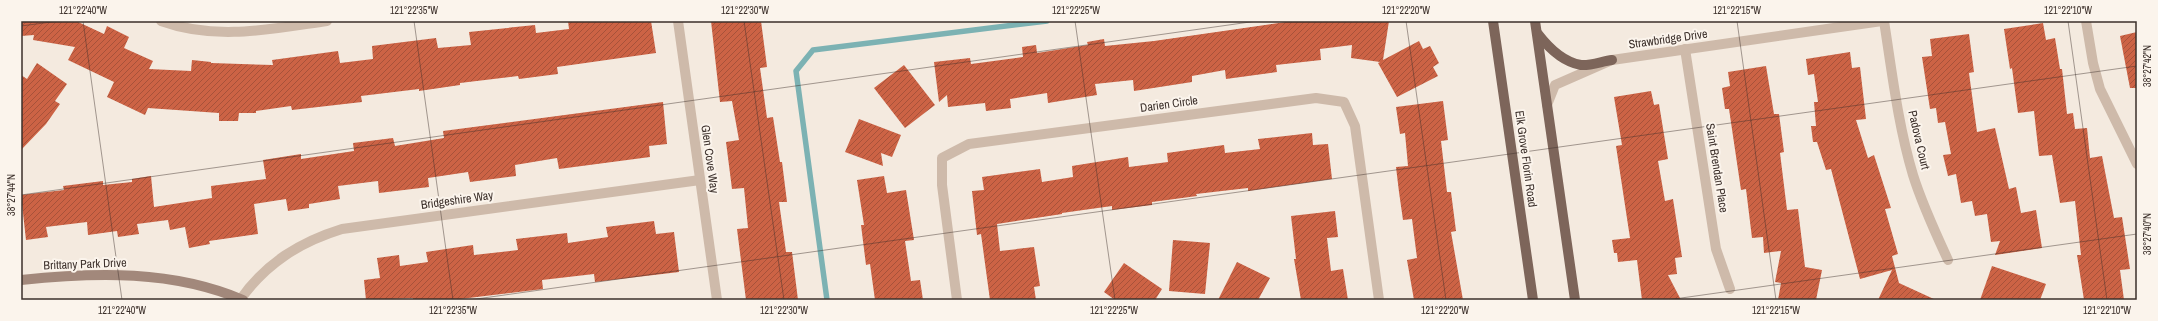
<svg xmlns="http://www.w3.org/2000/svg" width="2158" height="321" font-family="'Archivo Narrow',sans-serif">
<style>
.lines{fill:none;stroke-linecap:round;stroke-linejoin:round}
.stream{stroke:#7cb2b3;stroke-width:5.5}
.building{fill:url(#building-hatch)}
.street{stroke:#cebaaa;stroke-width:10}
.secondary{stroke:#a2887b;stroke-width:10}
.primary{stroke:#7d655a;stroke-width:10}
.ticks{fill:none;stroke:#3b2f2a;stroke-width:1;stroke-opacity:0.45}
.labels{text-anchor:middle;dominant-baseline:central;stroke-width:4;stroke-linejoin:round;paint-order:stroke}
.street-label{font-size:12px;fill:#3b2f2a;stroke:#fbf4ec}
.neatline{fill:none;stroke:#3b2f2a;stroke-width:1.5}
.ticks-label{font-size:10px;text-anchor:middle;fill:#3b2f2a}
</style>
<defs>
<pattern id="building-hatch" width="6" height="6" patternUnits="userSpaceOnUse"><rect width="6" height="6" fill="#cc6345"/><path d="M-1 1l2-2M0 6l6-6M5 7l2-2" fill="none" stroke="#a7523a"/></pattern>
</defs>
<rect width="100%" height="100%" fill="#f4eadf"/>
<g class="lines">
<polyline class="stream" points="827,300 796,71 813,50 1047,21"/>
</g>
<g class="building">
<polygon points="21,21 76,21 104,34 107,26 129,37 124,48 153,61 149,69 191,71 192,60 211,62 211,63 273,65 272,60 338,51 340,63 373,59 372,46 436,38 438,48 471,45 469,32 535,25 536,33 569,29 568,21 651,21 656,53 557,67 558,74 519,79 518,76 460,83 460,85 419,91 419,89 361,96 362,102 292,110 291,106 256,111 256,113 239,113 238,121 219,121 219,113 148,108 145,115 107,97 114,82 68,60 75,47 33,40 34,35 21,36"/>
<polygon points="711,21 761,21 767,67 760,68 767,118 773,117 780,162 782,162 787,202 779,202 786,252 792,252 798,300 746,300 737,229 748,228 744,188 732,189 726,142 739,140 732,101 720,102"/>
<polygon points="1293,21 1389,21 1383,60 1419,41 1423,49 1430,46 1439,63 1433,67 1438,76 1397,97 1378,63 1380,62 1351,58 1352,45 1320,49 1321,60 1276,65 1277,72 1226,79 1225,70 1192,76 1192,82 1134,91 1133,80 1095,84 1097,95 1048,103 1047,93 1010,99 1011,108 986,111 985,103 948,107 947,95 939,102 934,62 970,58 971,64 1023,57 1022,47 1036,45 1037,53 1088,45 1087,42 1104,39 1105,46 1154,41"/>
<polygon points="2043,23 2046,40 2055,38 2060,69 2062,69 2067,114 2073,113 2075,129 2087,128 2090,158 2102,156 2114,218 2122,217 2130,269 2120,270 2124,300 2084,300 2077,255 2081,255 2075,201 2060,203 2052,155 2039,156 2034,111 2018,113 2012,68 2010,69 2004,29"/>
<polygon points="2137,32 2137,88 2130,88 2120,36"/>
<polygon points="1969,34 1974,72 1969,73 1977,132 1995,128 2009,189 2016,187 2021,213 2036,210 2042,248 1995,255 2000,241 1991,242 1987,214 1975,216 1972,201 1961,203 1956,174 1948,176 1943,155 1951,154 1945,122 1938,123 1936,108 1930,109 1922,57 1932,56 1930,39"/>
<polygon points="1850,52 1852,68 1860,67 1866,119 1856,120 1868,158 1874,155 1891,208 1885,209 1898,254 1892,256 1899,283 1936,300 1878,300 1892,270 1860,279 1831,169 1826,170 1817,142 1813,142 1811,126 1816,126 1814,102 1818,102 1814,74 1808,75 1806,59"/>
<polygon points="37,63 67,84 55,101 60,104 46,124 21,150 21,75 27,79"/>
<polygon points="904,65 935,105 905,128 874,88"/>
<polygon points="1766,66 1774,114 1779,114 1784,152 1780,153 1787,210 1798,209 1805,267 1822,270 1816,300 1778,300 1781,283 1775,282 1781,251 1764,253 1763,237 1752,238 1746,189 1741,190 1729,109 1725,109 1722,88 1730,86 1728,72"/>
<polygon points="1651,91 1654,105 1659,104 1668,159 1658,161 1665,201 1673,199 1682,257 1675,258 1677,274 1668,275 1681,300 1642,300 1637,260 1618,262 1617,253 1614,253 1612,240 1630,238 1616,146 1622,145 1614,97"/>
<polygon points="1443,101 1448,140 1441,141 1447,192 1451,192 1456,231 1451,232 1463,300 1414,300 1407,260 1417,258 1412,219 1403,220 1399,192 1396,167 1408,166 1405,133 1400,134 1396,107"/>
<polygon points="663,102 667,144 649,146 650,157 559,169 557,158 515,165 516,176 470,182 468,172 428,178 429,187 379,193 378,181 338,186 340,199 309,204 309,208 288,211 286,199 254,204 258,234 209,241 210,244 189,248 185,227 170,230 168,220 137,224 139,234 118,237 117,231 88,235 87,222 46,227 48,237 26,240 21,195 64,190 63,186 103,181 103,185 132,182 132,179 151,176 154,207 212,198 211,186 266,179 263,160 301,154 301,159 354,151 353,143 393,138 395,146 444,138 443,131"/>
<polygon points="859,119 901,135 892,157 881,153 883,166 845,152"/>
<polygon points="1312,133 1313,145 1328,144 1332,179 1248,191 1248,188 1196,194 1197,196 1152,202 1152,205 1112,210 1112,206 1062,213 1062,214 997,224 1000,251 1034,247 1040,286 1034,287 1036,300 990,300 981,234 977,235 972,191 984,190 982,177 1040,169 1042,182 1073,177 1072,166 1128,157 1129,167 1168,162 1167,153 1224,145 1225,153 1260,149 1258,139"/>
<polygon points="884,176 887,193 906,190 914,240 905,241 911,281 920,280 923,300 875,300 870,264 866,265 861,225 864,225 857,180"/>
<polygon points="1335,211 1338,237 1327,238 1331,271 1343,269 1348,300 1301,300 1294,259 1296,259 1291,216"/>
<polygon points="654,221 656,234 674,232 679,272 595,282 594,274 542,280 543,289 452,300 413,300 413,298 366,300 364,280 380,278 377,258 399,255 400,266 428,262 426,252 473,245 474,255 518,250 516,239 567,233 568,243 608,237 606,227"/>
<polygon points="1173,240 1210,243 1205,294 1169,291"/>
<polygon points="1237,262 1270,278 1258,300 1218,300"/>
<polygon points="1124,263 1162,289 1155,300 1115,300 1104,292"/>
<polygon points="1992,266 2046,284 2040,300 1980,300"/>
</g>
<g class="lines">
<g class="street">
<path d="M 161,21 C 216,41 271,29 327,21"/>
<polyline points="678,21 717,300"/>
<path d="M 1884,21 C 1892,72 1898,125 1913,175 C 1922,204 1935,232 1948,260"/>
<polyline points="2086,21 2093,63 2100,89 2137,164"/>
<polyline points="1685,49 1716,249 1730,289"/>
<polyline points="1547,105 1555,85 1612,60 1882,21"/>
<path d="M 240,300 C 266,263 300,242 342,229 L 700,180"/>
<polyline points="957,300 942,185 942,158 969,144 1316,98 1344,102 1355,126 1379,300"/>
</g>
<path class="secondary" d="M 21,280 C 96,272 173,270 243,300"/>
<g class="primary">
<polyline points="1493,21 1533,300"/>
<polyline points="1535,21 1575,300"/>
<path d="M 1538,34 C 1548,47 1563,62 1581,65 C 1590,66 1603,61 1612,60"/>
</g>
</g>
<path class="ticks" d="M 83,21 L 122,300M 414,21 L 453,300M 744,21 L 784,300M 1075,21 L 1115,300M 1406,21 L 1446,300M 1737,21 L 1776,300M 2068,21 L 2107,300M 21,26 L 59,21M 21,195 L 1257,21M 469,300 L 2137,66M 1667,300 L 2137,234"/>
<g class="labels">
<g class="street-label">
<text transform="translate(1668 39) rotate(-8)">Strawbridge Drive</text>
<text transform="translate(1169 104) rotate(-8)">Darien Circle</text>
<text transform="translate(1919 140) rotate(77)">Padova Court</text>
<text transform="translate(710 159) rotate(82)">Glen Cove Way</text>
<text transform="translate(1526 159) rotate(82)">Elk Grove Florin Road</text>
<text transform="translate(1717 168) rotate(81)">Saint Brendan Place</text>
<text transform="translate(457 200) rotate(-8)">Bridgeshire Way</text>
<text transform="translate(85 264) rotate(-2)">Brittany Park Drive</text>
</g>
</g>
<rect width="2158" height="321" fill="none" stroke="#fbf4ec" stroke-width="44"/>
<rect x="22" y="22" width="2114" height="277" class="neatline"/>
<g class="ticks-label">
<text x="83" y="14">121°22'40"W</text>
<text x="414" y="14">121°22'35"W</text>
<text x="745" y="14">121°22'30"W</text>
<text x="1076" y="14">121°22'25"W</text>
<text x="1406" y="14">121°22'20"W</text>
<text x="1737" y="14">121°22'15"W</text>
<text x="2068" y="14">121°22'10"W</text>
<text transform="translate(2147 66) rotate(-90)" y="4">38°27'42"N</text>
<text transform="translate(11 195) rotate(-90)" y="4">38°27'44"N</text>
<text transform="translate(2147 234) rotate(-90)" y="4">38°27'40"N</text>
<text x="122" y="314">121°22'40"W</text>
<text x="453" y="314">121°22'35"W</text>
<text x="784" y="314">121°22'30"W</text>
<text x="1114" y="314">121°22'25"W</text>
<text x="1445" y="314">121°22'20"W</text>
<text x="1776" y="314">121°22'15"W</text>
<text x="2107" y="314">121°22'10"W</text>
</g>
</svg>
